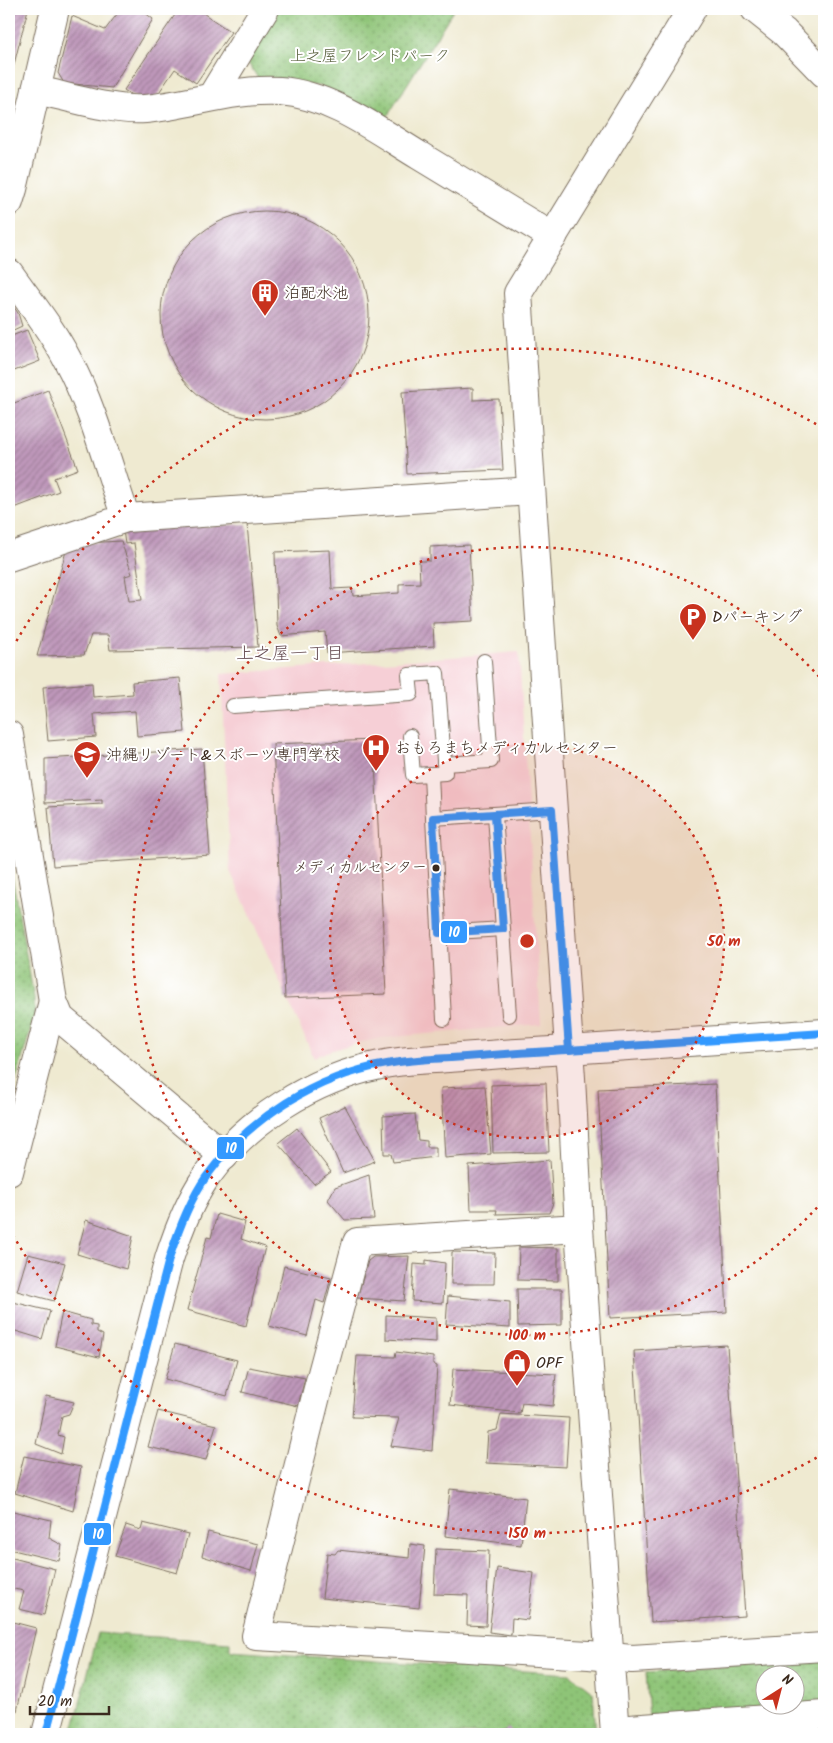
<svg xmlns="http://www.w3.org/2000/svg" width="833" height="1743" font-family="Kalam,'Klee One',sans-serif">
<style>
.built{fill:#f6cfd6}
.park{fill:url(#park-dots);stroke:#64774a;fill-rule:evenodd}
.building{fill:url(#building-hatch)}
.lines{fill:none;stroke-linecap:round;stroke-linejoin:round}
.lane-casing{stroke:#7a6d5d;stroke-width:16}
.street-casing{stroke:#7a6d5d;stroke-width:30}
.secondary-casing{stroke:#7a6d5d;stroke-width:30}
.lane{stroke:#fff;stroke-width:14}
.street{stroke:#fff;stroke-width:28}
.secondary{stroke:#fff;stroke-width:28}
.bus-1-casing{stroke:#fff;stroke-width:11}
.bus-1{stroke:#39f;stroke-width:8}
.ring{fill:none;stroke:#c8321e;stroke-width:2.5;stroke-dasharray:2.5 5}
.bus-dot{fill:#3b2a1e;stroke:#fff;stroke-width:2}
.labels{text-anchor:middle;dominant-baseline:central;stroke-width:4;stroke-linejoin:round;paint-order:stroke}
.bus-label{font-size:15px;fill:#3b2a1e;stroke:#fff;text-anchor:end}
.park-label{font-size:16px;fill:#58603d;stroke:#fff}
.poi-label{font-size:16px;fill:#3b2a1e;stroke:#fff;text-anchor:start}
.neighbourhood-label{font-size:18px;fill:#695055;stroke:#fff}
.centre{fill:#c8321e;stroke:#fff;stroke-width:2.5}
.ring-label{font-size:15px;text-anchor:middle;font-weight:bold;fill:#c8321e;stroke:#fff;stroke-width:4;stroke-linejoin:round;paint-order:stroke}
.line-badge{stroke:#fff;stroke-width:2}
.badge-label{font-size:14px;text-anchor:middle;font-weight:bold;fill:#fff}
</style>
<defs>
<pattern id="park-dots" width="8" height="8" patternUnits="userSpaceOnUse" patternTransform="scale(1.25)"><rect width="8" height="8" fill="#8ec477"/><path d="M2 2h.1M6 6h.1" fill="none" stroke="#759f61" stroke-width="1.8" stroke-linecap="round"/></pattern>
<pattern id="building-hatch" width="6" height="6" patternUnits="userSpaceOnUse" patternTransform="scale(1.25)"><rect width="6" height="6" fill="#bf98bb"/><path d="M-1 1l2-2M0 6l6-6M5 7l2-2" fill="none" stroke="#9c7c97"/></pattern>
</defs>
<rect width="100%" height="100%" fill="#fff"/>
<filter id="ink" filterUnits="userSpaceOnUse"><feTurbulence type="fractalNoise" baseFrequency=".02" numOctaves="2"/><feDisplacementMap in="SourceGraphic" scale="10" xChannelSelector="R" yChannelSelector="G"/><feConvolveMatrix kernelMatrix="1 2 1 2 8 2 1 2 1" color-interpolation-filters="sRGB"/></filter>
<filter id="wash" filterUnits="userSpaceOnUse"><feTurbulence type="fractalNoise" baseFrequency=".0096" numOctaves="4" result="noise"/><feDisplacementMap in="SourceGraphic" scale="20" xChannelSelector="R" yChannelSelector="G"/><feGaussianBlur stdDeviation="1.12" result="paint"/><feColorMatrix in="noise" values="0 0 0 0 0 0 0 0 0 0 0 0 0 0 0 0 0 1.4 0 .05"/><feComposite in="paint" operator="in"/></filter>
<g filter="url(#wash)">
<rect width="100%" height="100%" fill="#efead1"/>
<polygon class="built" points="519,652 541,1024 381,1038 353,1044 326,1052 314,1058 230,871 221,674"/>
<g class="park">
<polygon points="278,9 454,9 387,117 319,86 260,81 246,60"/>
<polygon points="9,859 34,998 35,1015 9,1103"/>
<polygon points="98,1633 230,1642 230,1651 570,1674 593,1692 596,1734 72,1734"/>
<path d="M 824,1660 L 824,1734 L 650,1734 L 646,1672 ZM 766,1676 L 796,1676 L 796,1706 L 766,1706 Z"/>
</g>
<g id="blocks">
<g class="building">
<polygon points="9,9 28,9 9,84"/>
<polygon points="121,9 140,9 153,19 112,88 64,83 58,73 72,16 105,30"/>
<polygon points="179,9 197,9 231,32 196,83 175,69 149,107 124,90"/>
<circle cx="265" cy="315" r="104"/>
<polygon points="9,300 18,313 22,326 9,332"/>
<polygon points="27,330 40,361 9,373 9,337"/>
<polygon points="473,388 473,400 499,399 503,470 407,474 402,392"/>
<polygon points="48,390 78,469 54,478 59,491 9,510 9,405"/>
<polygon points="247,524 258,647 110,650 108,635 91,635 84,655 37,656 68,544 121,541 132,574 125,576 129,601 142,600 134,543 125,544 123,530"/>
<polygon points="469,545 473,621 433,623 434,646 327,653 325,632 281,636 277,626 275,552 330,550 332,589 352,588 353,596 399,593 399,584 420,583 419,561 430,561 430,547"/>
<polygon points="180,678 185,732 137,736 135,711 94,714 96,737 48,741 43,687 92,683 93,697 133,694 132,682"/>
<polygon points="374,740 386,994 285,998 273,744"/>
<polygon points="202,749 210,855 53,866 48,807 102,804 102,800 45,803 45,759"/>
<polygon points="546,1083 549,1152 493,1153 491,1085"/>
<polygon points="715,1084 727,1312 610,1318 598,1089"/>
<polygon points="485,1086 491,1154 445,1158 441,1088"/>
<polygon points="345,1106 375,1161 343,1173 319,1118"/>
<polygon points="415,1114 418,1140 427,1141 427,1147 436,1147 436,1157 393,1162 391,1154 384,1154 383,1116"/>
<polygon points="297,1128 331,1172 314,1184 278,1143"/>
<polygon points="550,1160 553,1203 549,1213 496,1214 497,1210 471,1210 469,1166"/>
<polygon points="369,1175 374,1219 345,1220 328,1200 335,1187"/>
<polygon points="217,1214 245,1222 241,1239 265,1247 246,1326 187,1310 207,1237 211,1238"/>
<polygon points="86,1220 133,1236 126,1269 77,1254"/>
<polygon points="519,1247 558,1248 558,1281 518,1280"/>
<polygon points="452,1252 495,1253 494,1284 451,1284"/>
<polygon points="28,1254 65,1263 54,1301 17,1291"/>
<polygon points="409,1256 404,1301 357,1298 368,1261 373,1257"/>
<polygon points="426,1260 445,1263 443,1303 412,1301 414,1264 426,1265"/>
<polygon points="284,1266 331,1278 324,1303 316,1300 307,1336 269,1326"/>
<polygon points="517,1289 562,1289 562,1325 518,1326"/>
<polygon points="448,1296 510,1302 510,1328 446,1324"/>
<polygon points="9,1301 50,1311 42,1339 9,1329"/>
<polygon points="62,1312 91,1320 91,1325 97,1326 97,1332 103,1335 99,1357 55,1346"/>
<polygon points="386,1315 436,1318 436,1342 386,1339"/>
<polygon points="175,1344 237,1360 227,1396 165,1379"/>
<polygon points="727,1345 745,1616 651,1622 634,1351"/>
<polygon points="396,1352 433,1357 433,1364 437,1366 432,1451 391,1446 399,1418 352,1417 357,1356 395,1357"/>
<polygon points="249,1367 305,1378 298,1406 242,1392"/>
<polygon points="453,1369 556,1374 553,1406 522,1403 520,1413 450,1405"/>
<polygon points="46,1396 74,1402 69,1414 62,1416 58,1435 64,1437 61,1454 36,1444"/>
<polygon points="158,1411 216,1425 206,1460 148,1447"/>
<polygon points="501,1414 569,1418 566,1467 486,1463 488,1432 497,1430"/>
<polygon points="24,1456 81,1467 73,1511 15,1493"/>
<polygon points="450,1489 526,1498 521,1545 445,1536"/>
<polygon points="9,1510 51,1520 49,1538 62,1545 59,1561 9,1549"/>
<polygon points="143,1523 188,1534 177,1573 115,1556 126,1525 141,1530"/>
<polygon points="208,1532 258,1544 251,1571 202,1556"/>
<polygon points="410,1544 425,1546 419,1608 322,1598 327,1553 335,1554 338,1550 409,1558"/>
<polygon points="436,1549 489,1551 486,1626 467,1625 468,1595 434,1594"/>
<polygon points="9,1557 55,1569 44,1615 19,1609 24,1591 9,1588"/>
<polygon points="497,1568 534,1573 528,1620 512,1618 511,1635 489,1632"/>
<polygon points="9,1621 36,1628 17,1711 9,1710"/>
<polygon points="9,1724 16,1726 15,1734 9,1734"/>
<polygon points="508,1728 514,1734 501,1734"/>
</g>
</g>
</g>
<g filter="url(#ink)">
<use href="#blocks" fill-opacity="0" stroke="#7a6d5d" stroke-width="1"/>
<g class="lines">
<defs>
<g id="lane">
<polyline points="233,706 411,694 409,675 437,673 445,773 431,774"/>
<polyline points="410,736 413,775 431,774 433,818"/>
<polyline points="444,764 491,761 484,661"/>
<polyline points="495,815 509,1015"/>
<polyline points="439,933 503,929"/>
<polyline points="444,1019 433,818 552,810"/>
</g>
<g id="street">
<path d="M 36,90 C 66,96 115,112 145,109 C 190,105 234,88 280,91 C 331,95 377,130 420,156 C 464,183 508,210 553,237"/>
<polyline points="212,96 265,9"/>
<polyline points="9,202 13,189 55,9"/>
<path d="M 9,273 C 29,301 51,328 67,359 C 93,407 108,466 126,518"/>
<polyline points="9,557 126,518 531,491"/>
<polyline points="9,735 53,1001 60,1018 224,1156"/>
<polyline points="9,1172 53,1001"/>
<polyline points="579,1228 357,1242 317,1392 256,1636 589,1655 632,1659 824,1647"/>
<polyline points="629,1729 824,1715"/>
</g>
<g id="secondary">
<polyline points="755,9 784,32 824,73"/>
<path d="M 46,1734 L 169,1259 C 178,1231 189,1202 206,1177 C 247,1120 312,1079 380,1065 C 402,1060 425,1060 448,1058 C 488,1055 528,1052 568,1050 C 653,1045 739,1038 824,1033"/>
<polyline points="615,1734 579,1228 571,1078 518,293 692,9"/>
</g>
</defs>
<use href="#lane" class="lane-casing"/>
<use href="#street" class="street-casing"/>
<use href="#secondary" class="secondary-casing"/>
<use href="#lane" class="lane"/>
<use href="#street" class="street"/>
<use href="#secondary" class="secondary"/>
<defs>
<g id="bus-1">
<polyline points="495,815 503,929 439,933 433,818 552,810 569,1050"/>
<path d="M 46,1734 L 169,1259 C 178,1231 189,1201 206,1177 C 249,1118 316,1076 387,1064 C 408,1060 430,1059 451,1058 C 490,1055 529,1052 568,1050 C 653,1045 739,1038 824,1033"/>
</g>
</defs>
<use href="#bus-1" class="bus-1-casing"/>
<use href="#bus-1" class="bus-1"/>
</g>
</g>
<circle cx="527" cy="941" r="197" fill="#c8321e" fill-opacity=".12"/>
<g class="ring">
<circle cx="527" cy="941" r="197"/>
<path d="M822 1202A394 394 0 1 1 822 680"/>
<path d="M823 1454A592 592 0 0 1 9 1228M9 654A592 592 0 0 1 823 428"/>
</g>
<defs>
<symbol id="building-pin" viewBox="-11 -11 22 30"><path d="M0 17L-7.5 6A9.5 9.5 0 1 1 7.5 6Z" fill="#c8321e" stroke="#fff"/><path d="M-4-6H4V6H1V3H-1V6H-4ZM-2.5-4.3h1.7v1.8h-1.7ZM.8-4.3h1.7v1.8H.8ZM-2.5-1h1.7V.8h-1.7ZM.8-1h1.7V.8H.8Z" fill="#fff"/></symbol>
<symbol id="parking-pin" viewBox="-11 -11 22 30"><path d="M0 17L-7.5 6A9.5 9.5 0 1 1 7.5 6Z" fill="#c8321e" stroke="#fff"/><path d="M-3.5-5.5H1a3.5 3.5 0 0 1 0 7H-1V5.5H-3.5ZM-1-3.4V-.6H.8a1.4 1.4 0 0 0 0-2.8Z" fill="#fff"/></symbol>
<symbol id="hospital-pin" viewBox="-11 -11 22 30"><path d="M0 17L-7.5 6A9.5 9.5 0 1 1 7.5 6Z" fill="#c8321e" stroke="#fff"/><path d="M-5-5h3v3.5h4V-5h3V5h-3V1.5h-4V5h-3Z" fill="#fff"/></symbol>
<symbol id="university-pin" viewBox="-11 -11 22 30"><path d="M0 17L-7.5 6A9.5 9.5 0 1 1 7.5 6Z" fill="#c8321e" stroke="#fff"/><path d="M0-5L7-2L0 1L-7-2ZM-4 1L0 2.5L4 1V4Q0 6-4 4Z" fill="#fff"/></symbol>
<symbol id="shop-pin" viewBox="-11 -11 22 30"><path d="M0 17L-7.5 6A9.5 9.5 0 1 1 7.5 6Z" fill="#c8321e" stroke="#fff"/><path d="M-5-2.5h2.3a2.7 3.5 0 0 1 5.4 0H5L5.5 6h-11ZM-1.5-2.5h3a1.5 2.3 0 0 0-3 0Z" fill="#fff"/></symbol>
</defs>
<g fill-rule="evenodd">
<use href="#building-pin" x="249" y="277" width="32" height="43"/>
<use href="#parking-pin" x="677" y="601" width="32" height="43"/>
<use href="#hospital-pin" x="360" y="732" width="32" height="43"/>
<use href="#university-pin" x="71" y="739" width="32" height="43"/>
<use href="#shop-pin" x="501" y="1347" width="32" height="43"/>
</g>
<circle class="bus-dot" cx="436" cy="868" r="4.5"/>
<g class="labels">
<g class="bus-label">
<text x="427" y="868">メディカルセンター</text>
</g>
<g class="park-label">
<text x="370" y="56">上之屋フレンドパーク</text>
</g>
<g class="poi-label">
<text x="284" y="293">泊配水池</text>
<text x="712" y="617">Dパーキング</text>
<text x="395" y="748">おもろまちメディカルセンター</text>
<text x="106" y="755">沖縄リゾート&amp;スポーツ専門学校</text>
<text x="536" y="1363">OPF</text>
</g>
<g class="neighbourhood-label">
<text x="290" y="654">上之屋一丁目</text>
</g>
</g>
<circle cx="527" cy="941" r="8" class="centre"/>
<g class="ring-label">
<text x="724" y="946">50 m</text>
<text x="527" y="1340">100 m</text>
<text x="527" y="1538">150 m</text>
</g>
<g class="line-badge">
<rect x="440" y="920" width="28" height="24" rx="5" fill="#39f"/>
<rect x="216" y="1136" width="29" height="24" rx="5" fill="#39f"/>
<rect x="83" y="1522" width="29" height="24" rx="5" fill="#39f"/>
</g>
<g class="badge-label">
<text x="454" y="937">10</text>
<text x="231" y="1153">10</text>
<text x="98" y="1539">10</text>
</g>
<rect width="833" height="1743" fill="none" stroke="#fff" stroke-width="30"/>
<g transform="translate(780 1690) rotate(36)"><circle r="24" fill="#ffffff" stroke="#b1aaa5"/>
<path d="M0-4L9 19L0 12L-9 19Z" fill="#c8321e"/>
<text y="-8" font-size="14" font-weight="bold" text-anchor="middle" fill="#3b2a1e">N</text>
</g>
<path d="M30 1706v8h79v-8" fill="none" stroke="#3b2a1e" stroke-width="2.5"/>
<text x="38" y="1706" font-size="15" fill="#3b2a1e" stroke="#ffffff" stroke-width="4" paint-order="stroke">20 m</text>
</svg>
